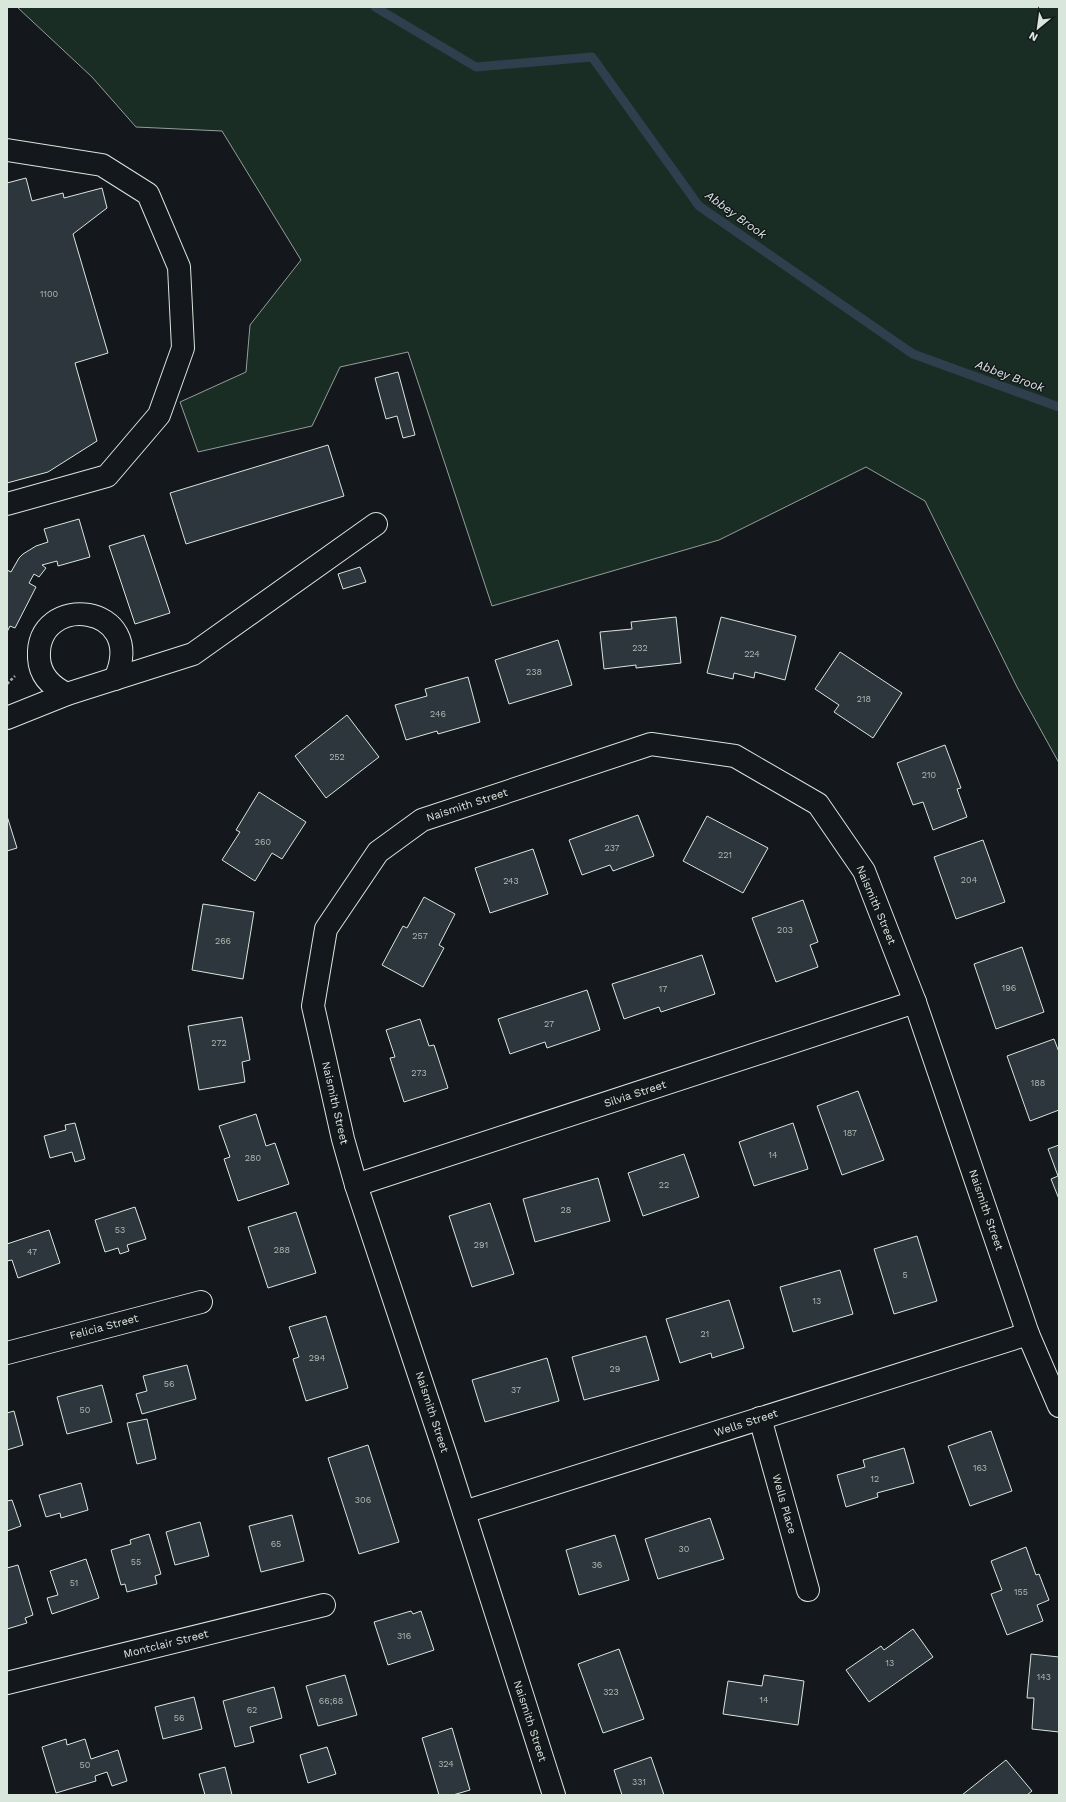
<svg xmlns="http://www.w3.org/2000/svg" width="1066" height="1802" font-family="'Work Sans',sans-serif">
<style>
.green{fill:#1a2d24;stroke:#939e99}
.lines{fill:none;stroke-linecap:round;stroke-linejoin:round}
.stream{stroke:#2f3f4d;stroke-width:9}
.building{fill:#2c363c;stroke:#d8e6dc}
.minor-casing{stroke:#d8e6dc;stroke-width:24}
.path{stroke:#9da8a2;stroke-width:2.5;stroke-dasharray:3 2;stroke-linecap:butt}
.minor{stroke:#14181c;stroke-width:22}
.labels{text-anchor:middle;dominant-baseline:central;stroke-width:3;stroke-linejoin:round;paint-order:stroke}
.number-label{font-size:9px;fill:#adbab4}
.street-label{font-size:11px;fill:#d8e6dc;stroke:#14181c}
.water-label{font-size:12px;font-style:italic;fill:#d8e6dc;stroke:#14181c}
</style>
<rect width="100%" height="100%" fill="#14181c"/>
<polygon class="green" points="17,7 1059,7 1059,763 1017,687 925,501 866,467 719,540 492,606 408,352 340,367 312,426 198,452 180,402 246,372 250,325 301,260 222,131 136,127 92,77"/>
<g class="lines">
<polyline class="stream" points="375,7 476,67 592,57 699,206 913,354 1059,407"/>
</g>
<g class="building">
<polygon points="26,178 32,201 63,193 64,198 102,188 107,208 73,234 108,353 75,363 97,441 48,472 7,483 7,183"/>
<polygon points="398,372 415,435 403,438 397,416 386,419 375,378"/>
<polygon points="328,445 344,496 186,544 170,493"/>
<polygon points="79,519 90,557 58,566 57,561 42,565 46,568 39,577 34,574 29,583 36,587 15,628 10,626 7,632 7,570 11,572 19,558 23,554 36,546 48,542 44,529"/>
<polygon points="144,535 170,613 135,624 109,546"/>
<polygon points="360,567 366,582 343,589 338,574"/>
<polygon points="676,617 681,663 636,668 636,665 604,669 600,632 632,629 631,622"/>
<polygon points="721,617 796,636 785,680 755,672 754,678 734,673 733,679 707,673"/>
<polygon points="558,640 572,685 509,704 495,660"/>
<polygon points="840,652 902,693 873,738 834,712 839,705 815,689"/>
<polygon points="468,677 480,722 438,734 437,731 406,740 395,705 427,696 425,689"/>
<polygon points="347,715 379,757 326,798 295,756"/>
<polygon points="945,745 961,788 957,789 967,817 933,830 923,802 913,805 897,763"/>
<polygon points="259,792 306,822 282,859 272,853 255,881 222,860 240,832 236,830"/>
<polygon points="638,815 654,856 613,871 610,865 582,875 569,840"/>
<polygon points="7,816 17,848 7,851"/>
<polygon points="707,816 768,848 743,893 683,861"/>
<polygon points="983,840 1005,902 956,919 934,857"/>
<polygon points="533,849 548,894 490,913 475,868"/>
<polygon points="424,897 455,914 439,945 444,948 423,987 382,965 403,926 407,928"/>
<polygon points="803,900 818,942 810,945 818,967 776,982 752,918"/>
<polygon points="203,904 254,912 243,979 192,970"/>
<polygon points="1022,947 1044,1012 996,1029 974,964"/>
<polygon points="702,955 715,994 661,1012 659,1007 624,1019 612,984"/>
<polygon points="587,990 600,1030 547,1048 545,1042 510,1054 498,1019"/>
<polygon points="242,1017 250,1060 242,1062 245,1082 199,1090 188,1026"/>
<polygon points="420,1019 429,1046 434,1045 448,1088 404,1102 390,1058 395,1057 386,1030"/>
<polygon points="1054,1039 1059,1052 1059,1110 1030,1121 1007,1056"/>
<polygon points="858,1091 884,1160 842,1175 817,1106"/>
<polygon points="256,1114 266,1146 275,1143 289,1184 238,1201 224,1159 230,1157 219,1126"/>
<polygon points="75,1123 85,1159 75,1162 72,1152 50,1158 44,1136 66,1130 65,1125"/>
<polygon points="793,1123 808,1169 754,1186 739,1142"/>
<polygon points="1059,1145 1059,1199 1051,1179 1058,1176 1048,1149"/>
<polygon points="684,1154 699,1197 643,1216 628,1173"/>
<polygon points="598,1178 610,1221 535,1242 523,1199"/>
<polygon points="490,1203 514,1274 472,1287 449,1216"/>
<polygon points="135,1207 146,1239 127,1245 129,1251 120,1254 118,1248 105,1252 95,1220"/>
<polygon points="296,1212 316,1273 268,1288 248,1227"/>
<polygon points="49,1230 60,1263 18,1278 12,1260 7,1261 7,1244"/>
<polygon points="917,1236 937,1301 894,1314 874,1249"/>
<polygon points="840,1270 853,1314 793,1332 780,1287"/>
<polygon points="729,1300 744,1348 712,1358 711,1353 680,1363 666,1319"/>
<polygon points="326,1316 348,1388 306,1401 293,1359 299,1357 289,1327"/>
<polygon points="646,1336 659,1380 584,1400 572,1357"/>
<polygon points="547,1358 559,1401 485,1422 472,1380"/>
<polygon points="187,1365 196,1399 142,1414 136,1394 147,1391 143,1376"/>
<polygon points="102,1385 112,1422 67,1434 57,1397"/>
<polygon points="14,1411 23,1445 7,1450 7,1413"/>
<polygon points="147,1419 156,1459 137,1464 127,1423"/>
<polygon points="991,1431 1012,1491 970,1506 948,1446"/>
<polygon points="368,1445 399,1542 359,1554 328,1458"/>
<polygon points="904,1448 914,1483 877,1493 878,1497 846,1507 837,1475 865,1467 863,1460"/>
<polygon points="81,1483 88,1510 61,1518 60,1513 46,1517 39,1495"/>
<polygon points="12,1500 21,1526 7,1531 7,1501"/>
<polygon points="292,1515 304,1561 261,1572 249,1526"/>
<polygon points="710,1518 724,1559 658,1579 645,1539"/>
<polygon points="200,1522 209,1556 175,1565 166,1532"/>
<polygon points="149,1534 161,1574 155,1576 157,1584 127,1592 125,1584 121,1585 111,1550 131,1544 130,1540"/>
<polygon points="615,1535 629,1580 579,1595 566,1550"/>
<polygon points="1026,1547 1036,1575 1039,1574 1049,1600 1037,1605 1043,1621 1007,1635 991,1594 1002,1590 991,1561"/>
<polygon points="86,1559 99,1598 52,1614 47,1598 58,1595 50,1571"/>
<polygon points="18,1565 33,1615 25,1618 27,1623 7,1629 7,1568"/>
<polygon points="411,1611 413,1614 421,1611 434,1650 388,1665 374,1622"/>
<polygon points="913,1629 933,1657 869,1702 846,1670 881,1646 884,1650"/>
<polygon points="619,1649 644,1719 603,1733 578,1664"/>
<polygon points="1031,1654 1059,1657 1059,1732 1032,1729 1034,1698 1027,1698"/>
<polygon points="345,1675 357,1715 318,1726 306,1686"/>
<polygon points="764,1675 804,1681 798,1725 723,1714 728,1681 762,1686"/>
<polygon points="274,1687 282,1718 250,1727 254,1742 235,1747 223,1701"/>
<polygon points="194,1697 202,1729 163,1739 155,1707"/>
<polygon points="452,1728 470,1790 453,1795 439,1795 422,1738"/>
<polygon points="66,1739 67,1745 85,1739 91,1759 118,1750 127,1781 112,1786 107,1772 95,1776 96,1781 56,1793 42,1747"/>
<polygon points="327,1747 336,1774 308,1783 300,1755"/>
<polygon points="651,1757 664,1795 622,1795 614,1770"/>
<polygon points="1006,1760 1032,1791 1027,1795 962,1795"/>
<polygon points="225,1767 232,1795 205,1795 199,1774"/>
</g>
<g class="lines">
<defs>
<g id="minor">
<polyline points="7,150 102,165 148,194 179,267 183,348 159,415 107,476 7,504"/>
<path d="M 67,694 C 52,687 40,676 39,658 C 35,591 149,603 115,679"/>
<polyline points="7,718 67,694 193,654 376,524"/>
<polyline points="356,1185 915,1002"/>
<polyline points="7,1353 201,1302"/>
<polyline points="760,1418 808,1590"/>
<polyline points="464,1512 1028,1334"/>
<polyline points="7,1683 324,1605"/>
<polyline points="554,1795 446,1456 356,1185 343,1139 313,1006 326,929 378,852 422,820 651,744 735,756 818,804 864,871 915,1002 1028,1334 1059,1406"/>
</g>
</defs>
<use href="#minor" class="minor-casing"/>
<polyline class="path" points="7,684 15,676"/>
<use href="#minor" class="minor"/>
</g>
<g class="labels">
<g class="number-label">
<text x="49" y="294">1100</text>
<text x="640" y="648">232</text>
<text x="752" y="654">224</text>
<text x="534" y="672">238</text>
<text x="864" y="699">218</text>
<text x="438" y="714">246</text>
<text x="337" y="757">252</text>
<text x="929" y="775">210</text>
<text x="263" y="842">260</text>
<text x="612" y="848">237</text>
<text x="725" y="855">221</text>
<text x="969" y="880">204</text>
<text x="511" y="881">243</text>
<text x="785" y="930">203</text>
<text x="420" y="936">257</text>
<text x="223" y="941">266</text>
<text x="1009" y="988">196</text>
<text x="663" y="989">17</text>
<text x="549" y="1024">27</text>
<text x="219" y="1043">272</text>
<text x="419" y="1073">273</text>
<text x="1038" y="1083">188</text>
<text x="850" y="1133">187</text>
<text x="773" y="1155">14</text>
<text x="253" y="1158">280</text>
<text x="664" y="1185">22</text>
<text x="566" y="1210">28</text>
<text x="120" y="1230">53</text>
<text x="481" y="1245">291</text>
<text x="282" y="1250">288</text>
<text x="32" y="1252">47</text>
<text x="905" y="1275">5</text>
<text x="817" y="1301">13</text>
<text x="705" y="1334">21</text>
<text x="317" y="1358">294</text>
<text x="615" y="1369">29</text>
<text x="169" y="1384">56</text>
<text x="516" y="1390">37</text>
<text x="85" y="1410">50</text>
<text x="980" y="1468">163</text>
<text x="875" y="1479">12</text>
<text x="363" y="1500">306</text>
<text x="276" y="1544">65</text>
<text x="684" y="1549">30</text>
<text x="136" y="1562">55</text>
<text x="597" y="1565">36</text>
<text x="74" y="1583">51</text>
<text x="1021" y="1592">155</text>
<text x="404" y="1636">316</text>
<text x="890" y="1663">13</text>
<text x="1044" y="1677">143</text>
<text x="611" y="1692">323</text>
<text x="764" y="1700">14</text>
<text x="331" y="1701">66;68</text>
<text x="252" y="1710">62</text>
<text x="179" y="1718">56</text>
<text x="446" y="1764">324</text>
<text x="85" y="1765">50</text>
<text x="639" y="1782">331</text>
</g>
<g class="street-label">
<text transform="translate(467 805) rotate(-18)">Naismith Street</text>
<text transform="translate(876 905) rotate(67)">Naismith Street</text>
<text transform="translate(635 1094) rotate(-18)">Silvia Street</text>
<text transform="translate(335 1103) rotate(77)">Naismith Street</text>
<text transform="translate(986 1210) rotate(71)">Naismith Street</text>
<text transform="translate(104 1327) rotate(-15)">Felicia Street</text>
<text transform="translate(432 1412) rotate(72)">Naismith Street</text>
<text transform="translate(746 1423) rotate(-18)">Wells Street</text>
<text transform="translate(784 1504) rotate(74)">Wells Place</text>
<text transform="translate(166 1644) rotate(-14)">Montclair Street</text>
<text transform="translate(530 1721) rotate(72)">Naismith Street</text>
</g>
<g class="water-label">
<text transform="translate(736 215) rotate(36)">Abbey Brook</text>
<text transform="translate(1010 376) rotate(20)">Abbey Brook</text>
</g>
</g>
<rect width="1066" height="1802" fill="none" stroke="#d8e6dc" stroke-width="16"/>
<g transform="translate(1038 28) rotate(209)" stroke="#14181c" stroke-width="3" paint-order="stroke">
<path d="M0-3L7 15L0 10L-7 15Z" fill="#d8e6dc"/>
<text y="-6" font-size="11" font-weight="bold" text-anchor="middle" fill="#d8e6dc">N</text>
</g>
</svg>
